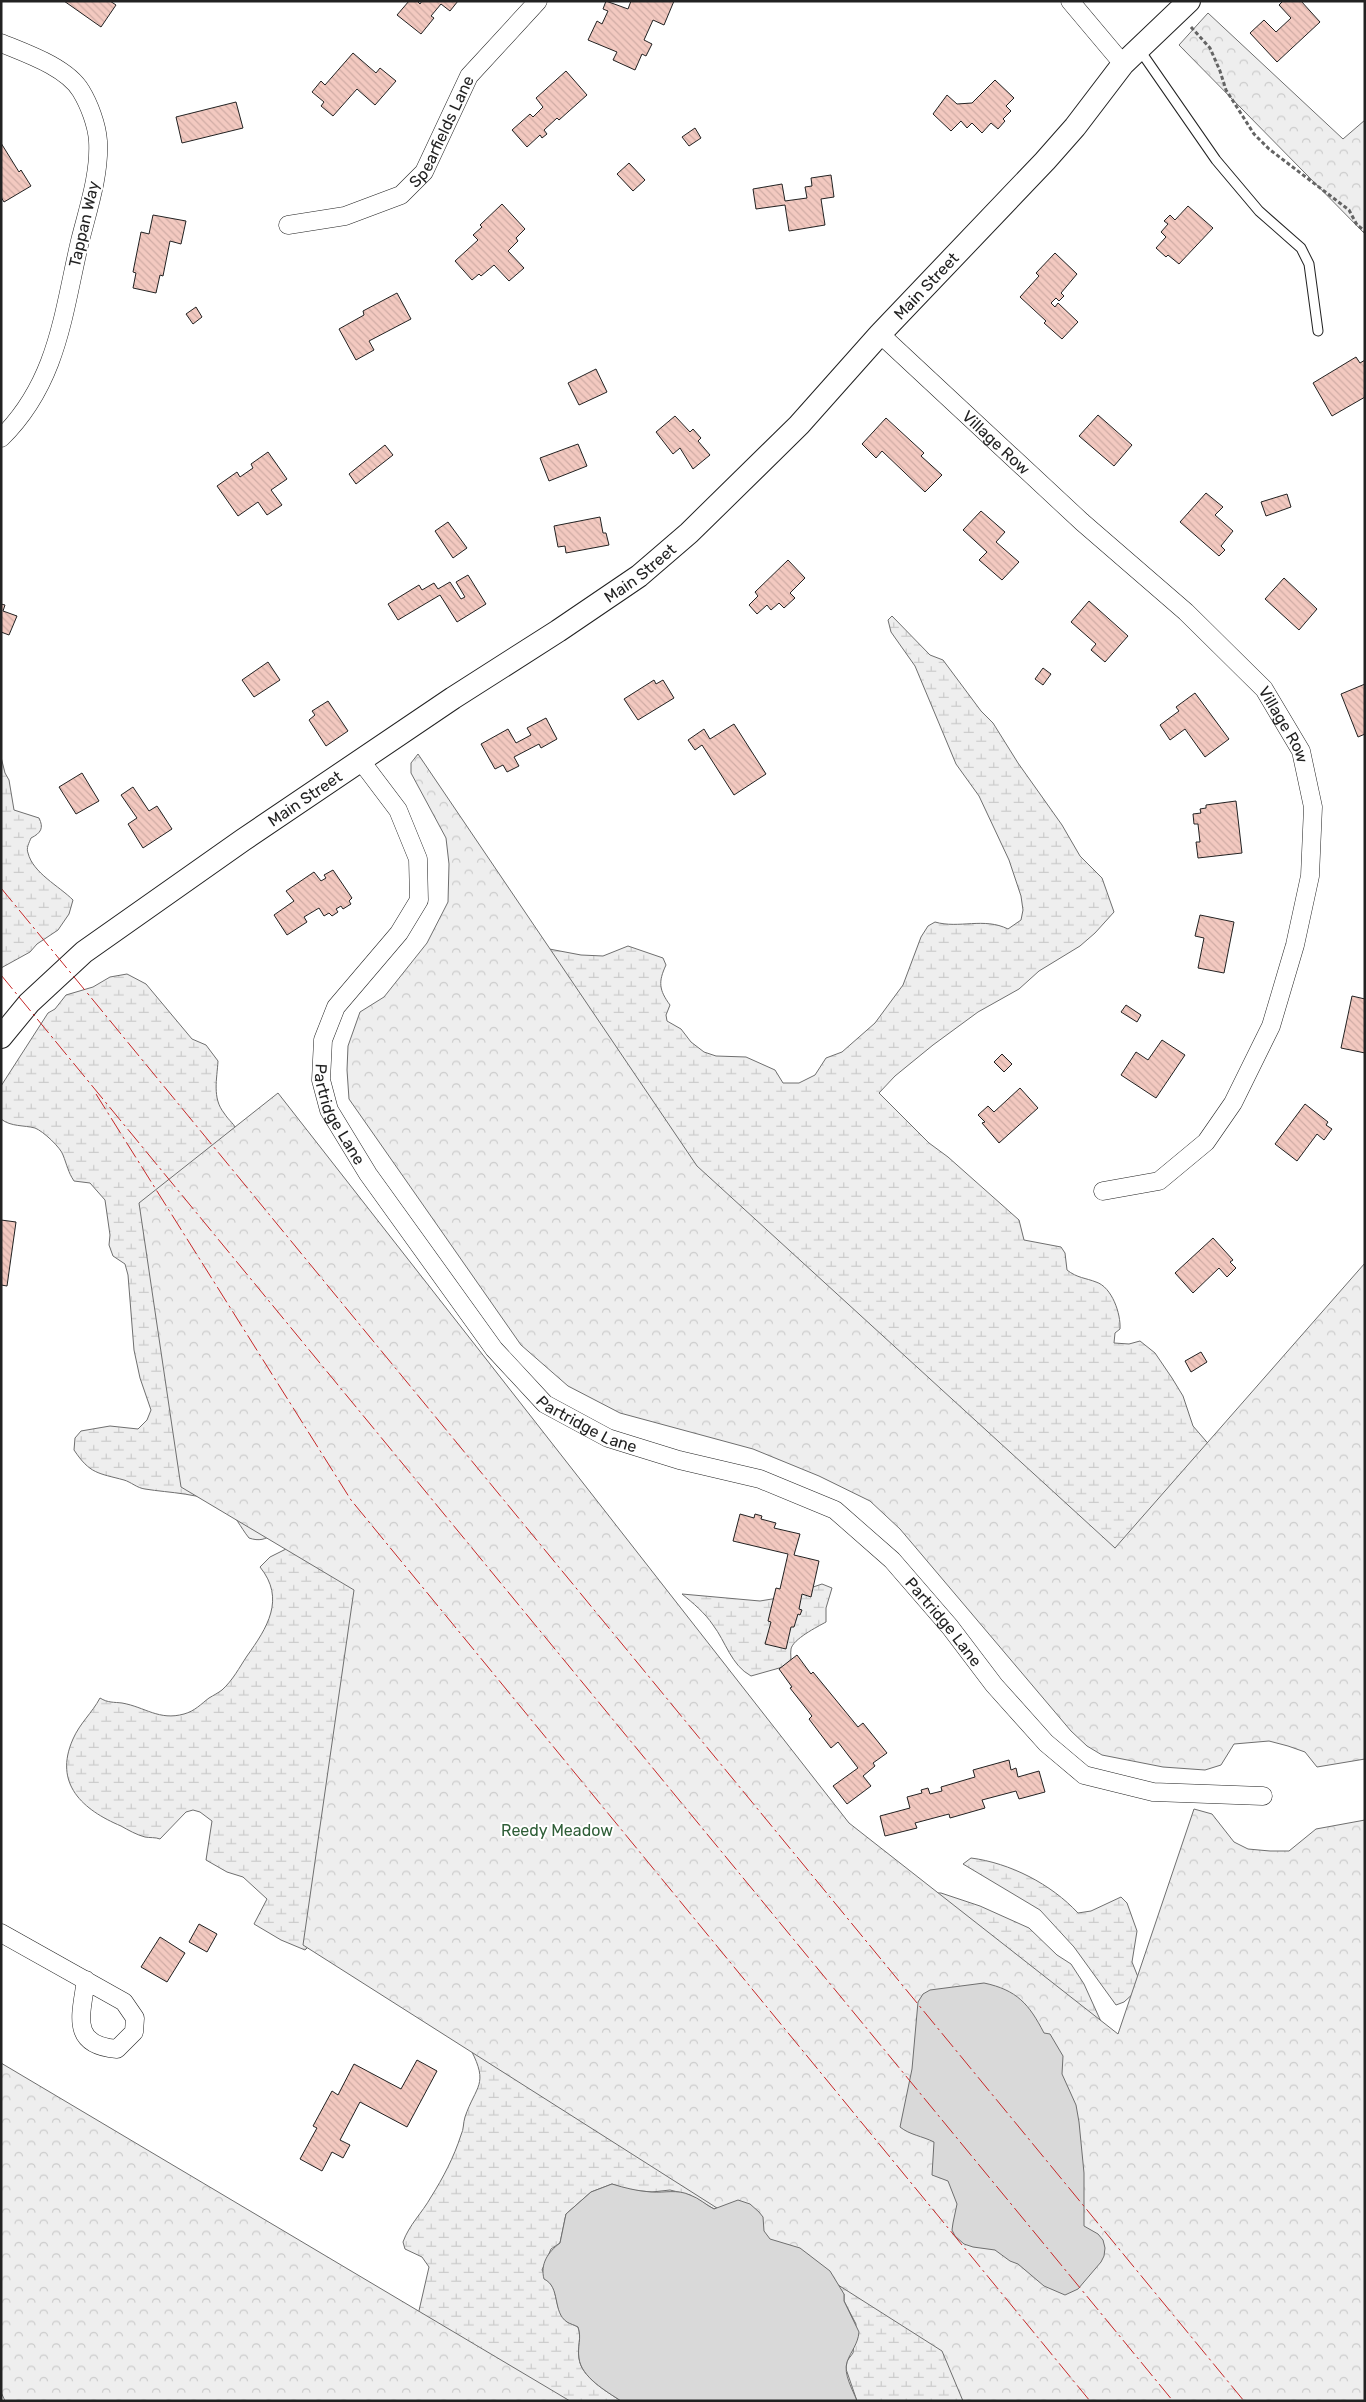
<svg xmlns="http://www.w3.org/2000/svg" width="1366" height="2402" font-family="Rubik,sans-serif">
<style>
.wetland{fill:url(#wetland-marsh);stroke:#6f6f6f}
.park{fill:url(#park-crowns);stroke:#6f6f6f}
.water{fill:#d9d9d9;stroke:#6f6f6f}
.building{fill:url(#building-back-hatch);stroke:#222}
.lines{fill:none;stroke-linecap:round;stroke-linejoin:round}
.service-casing{stroke:#222;stroke-width:11}
.minor-casing{stroke:#222;stroke-width:19}
.tertiary-casing{stroke:#222;stroke-width:24}
.path{stroke:#646464;stroke-width:3;stroke-dasharray:4 2.5;stroke-linecap:butt}
.service{stroke:#fff;stroke-width:9}
.minor{stroke:#fff;stroke-width:18}
.tertiary{stroke:#fff;stroke-width:22}
.power{stroke:#c62828;stroke-width:1;stroke-dasharray:18 4 2.5 4;stroke-linecap:butt}
.labels{text-anchor:middle;dominant-baseline:central;stroke-width:4;stroke-linejoin:round;paint-order:stroke}
.street-label{font-size:16px;fill:#222;stroke:#fff}
.park-label{font-size:16px;fill:#2f5e38;stroke:#fff}
</style>
<defs>
<pattern id="wetland-marsh" width="20" height="14" patternUnits="userSpaceOnUse" patternTransform="scale(1.25)"><rect width="20" height="14" fill="#eee"/><path d="M1 5h8M5 5V1M11 12h8M15 12V8" fill="none" stroke="#ccc"/></pattern>
<pattern id="park-crowns" width="20" height="18" patternUnits="userSpaceOnUse" patternTransform="scale(1.25)"><rect width="20" height="18" fill="#eee"/><path d="M2 6a3 3 0 1 1 6 0M12 15a3 3 0 1 1 6 0" fill="none" stroke="#ccc"/></pattern>
<pattern id="building-back-hatch" width="6" height="6" patternUnits="userSpaceOnUse" patternTransform="scale(1.25)"><rect width="6" height="6" fill="#f3c9c0"/><path d="M-1 5l2 2M0 0l6 6M5-1l2 2" fill="none" stroke="#d0aca5"/></pattern>
</defs>
<rect width="100%" height="100%" fill="#fff"/>
<g class="wetland">
<path d="M 892,616 L 930,655 L 943,660 L 981,711 L 993,723 L 1018,763 L 1062,825 L 1080,856 L 1102,878 L 1114,912 L 1095,933 L 1080,946 L 1039,971 L 1019,989 L 978,1012 L 933,1045 L 895,1076 L 879,1093 L 929,1143 L 948,1157 L 1019,1220 L 1024,1240 L 1061,1247 L 1065,1253 L 1067,1270 C 1077,1278 1086,1278 1096,1282 C 1112,1287 1121,1314 1120,1329 L 1115,1333 L 1114,1343 L 1129,1344 L 1140,1341 L 1155,1353 L 1172,1378 L 1183,1396 L 1193,1426 L 1262,1506 L 990,1586 L 544,948 L 581,955 L 603,956 L 628,946 L 663,958 L 666,965 C 658,982 659,990 670,1005 L 666,1015 L 667,1021 L 681,1029 L 691,1042 L 704,1052 L 716,1056 L 746,1057 L 775,1070 L 783,1083 L 799,1083 L 815,1075 L 826,1058 L 842,1052 L 875,1023 L 903,985 L 921,937 L 928,926 L 935,922 C 959,929 984,917 1008,929 L 1021,920 L 1023,910 L 1021,896 L 1009,860 L 979,796 L 956,764 L 915,666 L 891,632 L 888,620 Z"/>
<path d="M 1,757 L 5,773 L 9,780 L 14,810 L 39,818 C 44,828 41,833 31,838 C 29,843 26,848 28,853 C 33,873 59,886 73,900 L 69,914 L 58,930 L 37,944 L 30,952 L 1,968 Z"/>
<path d="M 127,974 L 146,984 L 192,1039 L 206,1045 L 218,1061 C 217,1079 212,1098 224,1113 C 229,1121 235,1124 238,1133 L 289,1516 C 277,1529 269,1545 249,1538 C 240,1527 236,1515 223,1506 C 202,1493 169,1493 145,1489 C 137,1488 131,1482 124,1480 C 98,1473 90,1474 74,1450 L 75,1438 L 81,1431 L 110,1426 L 138,1429 L 147,1420 L 151,1410 L 140,1378 L 134,1350 L 128,1275 L 125,1264 L 113,1256 L 109,1245 L 110,1235 L 105,1200 L 90,1183 L 74,1181 C 68,1172 67,1165 63,1155 C 61,1148 43,1131 35,1128 C 24,1125 11,1127 1,1119 L 1,1086 L 48,1013 L 55,1009 L 66,995 L 93,987 L 110,977 Z"/>
<path d="M 288,1548 L 695,1688 L 927,1893 L 941,1893 L 980,1906 L 1029,1928 L 1057,1955 L 1071,1964 L 1084,1984 L 1103,2026 L 963,2401 L 857,2401 L 846,2369 L 847,2361 L 853,2353 L 856,2324 L 844,2301 L 844,2294 L 724,2204 L 714,2209 L 690,2195 L 670,2190 L 652,2192 L 629,2190 L 612,2184 L 591,2192 L 566,2214 L 560,2243 L 551,2249 L 542,2270 L 554,2289 L 558,2307 L 566,2321 L 578,2327 C 582,2338 577,2347 579,2358 C 581,2377 606,2391 621,2401 L 218,2401 L 418,2315 L 429,2267 L 422,2257 L 405,2249 L 403,2242 C 409,2225 422,2213 431,2197 C 443,2178 454,2157 461,2135 C 464,2129 463,2123 465,2117 C 476,2085 489,2085 471,2050 L 316,1939 L 305,1950 L 281,1940 L 254,1924 L 267,1899 L 243,1877 L 227,1872 L 206,1860 L 212,1821 L 200,1812 L 193,1810 L 186,1812 L 160,1839 C 155,1837 150,1838 145,1837 C 137,1835 128,1830 121,1826 C 83,1810 53,1784 73,1739 C 80,1723 92,1713 100,1698 C 108,1703 114,1702 122,1703 C 145,1707 159,1721 184,1714 C 195,1711 201,1704 209,1698 C 214,1695 218,1693 222,1690 C 233,1680 239,1668 247,1656 C 267,1628 286,1599 260,1567 L 270,1557 Z"/>
<path d="M 822,1584 L 832,1588 L 826,1608 L 826,1622 C 817,1627 793,1639 791,1649 C 790,1654 792,1660 790,1665 L 751,1676 C 731,1665 726,1642 713,1625 C 705,1613 693,1603 682,1594 L 760,1601 L 784,1597 Z"/>
<path d="M 971,1858 C 1010,1863 1051,1884 1078,1913 L 1091,1911 L 1121,1897 L 1127,1903 L 1137,1931 L 1132,1962 L 1138,1977 L 1136,1991 L 1124,2002 L 1116,2005 L 1074,1947 L 1040,1910 L 963,1864 Z"/>
</g>
<g class="park">
<polygon points="1208,13 1343,139 1365,120 1365,234 1179,45"/>
<polygon points="418,754 697,1166 1115,1548 1365,1263 1365,1759 1317,1767 1305,1752 1288,1746 1269,1741 1234,1744 1221,1765 1205,1770 1163,1767 1102,1755 1087,1746 1071,1731 900,1529 870,1501 819,1476 753,1449 620,1413 568,1386 521,1345 349,1099 347,1070 348,1046 360,1012 384,997 427,943 448,902 449,864 446,838 411,773 411,763"/>
<polygon points="278,1093 849,1823 1118,2034 1194,1809 1212,1814 1234,1842 1248,1849 1270,1851 1289,1851 1316,1829 1365,1820 1365,2401 963,2401 942,2351 303,1945 354,1590 181,1487 139,1203"/>
<polygon points="1,2063 570,2401 5,2401 1,2392"/>
</g>
<g class="water">
<path d="M 984,1983 C 1017,1990 1029,2004 1044,2033 L 1050,2034 L 1063,2056 L 1062,2074 L 1076,2105 L 1079,2122 L 1084,2173 L 1084,2226 L 1098,2234 L 1103,2240 L 1105,2248 L 1104,2256 L 1101,2262 L 1078,2289 L 1065,2295 L 1044,2286 L 1018,2264 L 1010,2261 L 995,2250 L 973,2247 L 964,2244 L 955,2236 L 952,2230 L 953,2223 L 957,2204 L 948,2181 L 932,2175 L 934,2142 C 922,2136 910,2135 900,2127 L 912,2069 L 918,2002 L 923,1994 L 930,1990 Z"/>
<path d="M 612,2184 C 625,2188 637,2191 651,2192 C 665,2193 677,2189 690,2195 C 699,2198 706,2205 714,2209 L 738,2200 L 750,2204 L 759,2212 L 763,2217 L 764,2231 L 770,2239 L 800,2248 L 830,2271 L 844,2294 L 844,2301 L 859,2332 C 858,2344 851,2351 847,2362 C 843,2374 853,2390 857,2401 L 621,2401 C 606,2391 581,2377 579,2358 C 577,2347 582,2338 578,2327 C 575,2325 570,2324 567,2322 C 552,2312 561,2287 544,2279 C 540,2264 548,2252 560,2243 L 566,2214 L 591,2192 Z"/>
</g>
<g class="building">
<polygon points="64,1 110,1 116,5 101,27"/>
<polygon points="409,1 417,1 420,4 422,1 458,1 450,11 441,4 431,16 434,18 421,34 397,15"/>
<polygon points="606,1 628,9 631,1 674,1 664,25 653,20 644,40 652,44 646,56 642,54 635,70 613,60 617,52 588,40 597,21 602,24 608,11 603,9"/>
<polygon points="1283,1 1301,1 1320,22 1277,62 1250,33 1264,20 1276,32 1291,18 1279,5"/>
<polygon points="353,53 376,73 380,68 396,81 375,105 357,89 333,116 321,106 324,102 312,92 321,81 325,85"/>
<polygon points="566,71 587,95 559,120 557,118 544,130 547,134 542,138 540,135 527,147 512,130 530,114 533,117 543,107 536,98"/>
<polygon points="995,80 1014,98 1006,106 1011,111 1003,119 1005,121 998,129 991,123 982,133 972,123 967,128 961,121 951,131 933,114 947,95 957,104 972,103"/>
<polygon points="236,102 243,128 182,143 176,117"/>
<polygon points="695,128 701,138 689,146 682,137"/>
<polygon points="1,143 19,172 21,170 31,186 4,202 1,197"/>
<polygon points="629,163 645,180 633,191 617,174"/>
<polygon points="831,175 834,197 821,199 825,225 789,231 785,205 756,209 753,189 782,184 785,201 807,198 805,187 812,186 811,178"/>
<polygon points="502,204 525,229 516,238 518,241 508,251 524,268 509,281 494,265 481,276 479,274 472,280 455,261 478,240 473,235 482,227 480,225"/>
<polygon points="1188,206 1213,228 1179,264 1168,255 1166,257 1156,248 1166,237 1161,232 1168,224 1164,221 1170,215 1175,220"/>
<polygon points="153,215 186,221 181,244 170,241 163,276 160,275 156,293 133,288 136,273 133,272 141,232 149,234"/>
<polygon points="1055,253 1077,274 1061,293 1064,296 1059,301 1056,298 1051,303 1055,307 1058,303 1078,322 1062,339 1044,323 1046,321 1020,297 1039,276 1036,273"/>
<polygon points="397,293 411,319 369,341 374,350 356,360 339,329 364,315 363,311"/>
<polygon points="196,307 202,317 193,324 186,314"/>
<polygon points="1356,357 1360,363 1365,360 1365,397 1332,416 1313,383"/>
<polygon points="596,369 607,392 579,405 568,383"/>
<polygon points="1098,415 1132,445 1114,466 1079,436"/>
<polygon points="675,416 690,432 693,429 701,438 698,441 710,455 693,469 680,448 673,454 656,432"/>
<polygon points="886,418 924,453 921,456 942,475 925,492 882,451 876,458 862,444"/>
<polygon points="578,444 587,466 549,481 540,458"/>
<polygon points="385,445 393,455 356,484 349,474"/>
<polygon points="268,452 287,479 271,490 282,505 267,515 258,502 238,516 217,486 237,472 240,477 253,468 251,464"/>
<polygon points="1206,493 1223,507 1215,515 1233,531 1221,546 1225,550 1219,556 1180,522"/>
<polygon points="1287,494 1291,507 1266,516 1261,502"/>
<polygon points="981,511 1005,532 996,542 1019,562 1002,580 979,560 987,552 963,530"/>
<polygon points="600,517 603,533 606,533 609,545 566,553 565,546 558,547 554,526"/>
<polygon points="448,522 467,548 453,558 435,531"/>
<polygon points="788,560 805,578 790,593 795,598 784,608 779,603 771,610 767,605 757,614 749,605 758,596 755,592"/>
<polygon points="468,575 486,604 457,622 440,595 398,620 388,604 419,585 422,590 434,583 438,589 450,582 461,599 465,597 456,582"/>
<polygon points="1284,578 1317,609 1299,630 1265,599"/>
<polygon points="1089,601 1128,636 1105,662 1091,650 1096,644 1071,622"/>
<polygon points="1,604 5,605 3,611 17,616 9,635 1,632"/>
<polygon points="268,662 280,680 254,697 242,680"/>
<polygon points="1043,668 1051,674 1043,685 1035,679"/>
<polygon points="654,680 656,684 663,680 674,698 638,720 624,699"/>
<polygon points="1365,684 1365,734 1358,737 1341,694"/>
<polygon points="1195,693 1229,739 1205,757 1185,729 1170,740 1160,725 1179,711 1176,707"/>
<polygon points="328,701 348,731 326,746 309,720 315,715 312,711"/>
<polygon points="546,718 557,739 541,748 539,744 514,757 519,766 507,772 503,765 495,769 481,744 508,729 516,743 531,735 527,728"/>
<polygon points="734,724 766,774 734,795 702,745 695,750 688,740 704,729 710,739"/>
<polygon points="82,773 99,801 76,814 59,787"/>
<polygon points="133,787 149,811 157,806 172,829 143,848 128,824 137,818 121,795"/>
<polygon points="1236,801 1242,853 1198,858 1196,842 1200,842 1198,824 1194,824 1193,814 1201,813 1200,809 1206,808 1206,805"/>
<polygon points="333,870 352,898 349,901 351,904 343,909 341,906 336,909 338,912 332,916 329,913 324,916 319,908 304,917 307,922 287,935 274,915 294,901 286,891 314,872 321,881 326,878 324,875"/>
<polygon points="1200,915 1234,922 1224,973 1198,968 1204,938 1195,936"/>
<polygon points="1352,996 1365,999 1365,1053 1341,1048"/>
<polygon points="1126,1005 1141,1015 1137,1022 1121,1012"/>
<polygon points="1162,1040 1185,1055 1156,1098 1121,1075 1136,1052 1148,1060"/>
<polygon points="1002,1054 1012,1064 1004,1072 994,1062"/>
<polygon points="1020,1088 1038,1108 999,1143 982,1123 985,1122 978,1115 988,1106 994,1112"/>
<polygon points="1305,1104 1328,1122 1326,1125 1332,1129 1324,1140 1317,1134 1297,1161 1275,1144"/>
<polygon points="1,1220 16,1222 7,1286 1,1285"/>
<polygon points="1213,1238 1233,1260 1230,1262 1236,1268 1227,1277 1219,1268 1193,1293 1175,1273"/>
<polygon points="1201,1352 1207,1362 1191,1372 1185,1361"/>
<polygon points="740,1514 754,1518 755,1514 762,1516 761,1519 776,1523 774,1528 800,1534 794,1555 819,1561 811,1597 802,1594 799,1609 802,1610 800,1615 798,1614 794,1627 791,1627 786,1649 765,1644 771,1622 768,1621 776,1588 780,1589 788,1554 733,1541"/>
<polygon points="797,1655 811,1674 813,1672 858,1727 863,1723 887,1753 873,1763 875,1766 863,1776 871,1786 847,1804 833,1786 858,1768 838,1742 831,1748 809,1719 812,1716 790,1688 792,1687 779,1669"/>
<polygon points="1009,1760 1011,1770 1016,1768 1018,1777 1039,1771 1045,1792 1019,1799 1016,1791 982,1800 985,1808 950,1818 949,1814 915,1823 917,1828 885,1836 880,1816 910,1808 907,1797 922,1793 921,1790 928,1788 930,1794 942,1791 941,1787 975,1777 973,1770"/>
<polygon points="199,1924 217,1934 207,1952 189,1942"/>
<polygon points="160,1937 185,1953 167,1982 141,1967"/>
<polygon points="417,2060 437,2071 407,2127 360,2102 340,2140 350,2145 343,2158 332,2152 322,2171 300,2159 317,2128 313,2126 332,2091 338,2095 354,2064 401,2089"/>
</g>
<g class="lines">
<defs>
<polyline id="service" points="1139,49 1216,160 1259,211 1301,248 1309,264 1318,331"/>
<g id="minor">
<polyline points="1070,1 1123,64"/>
<path d="M 1,43 C 25,53 67,67 81,91 C 89,104 97,125 98,141 C 100,174 88,209 80,241 C 63,313 58,382 1,438"/>
<path id="s1" d="M 288,225 L 345,216 L 401,195 L 424,172 L 469,76 L 538,1"/>
<path id="s2" d="M 880,334 L 1082,522 L 1186,612 L 1264,689 L 1301,751 L 1313,807 L 1310,876 L 1295,945 L 1271,1026 L 1233,1103 L 1206,1142 L 1159,1181 L 1103,1191"/>
<path id="s3" d="M 361,761 L 398,810 L 418,859 L 419,900 L 399,933 L 336,1007 L 323,1040 L 321,1080 L 329,1110 L 368,1174 L 494,1349 L 545,1404 L 608,1438 L 679,1460 L 760,1479 L 835,1510 L 892,1560 L 950,1627 L 994,1685 L 1046,1743 L 1084,1775 L 1153,1792 L 1263,1796"/>
<path d="M 1,1933 L 124,2002 L 135,2018 L 134,2032 L 117,2049 C 70,2045 81,2016 86,1980"/>
</g>
<g id="tertiary">
<path id="s4" d="M 1,1037 L 29,1003 L 84,952 L 243,840 L 453,698 L 558,631 L 639,576 L 689,533 L 799,425 L 880,334 L 1045,161 L 1075,127 L 1123,64 L 1189,1"/>
</g>
</defs>
<use href="#service" class="service-casing"/>
<use href="#minor" class="minor-casing"/>
<use href="#tertiary" class="tertiary-casing"/>
<polyline class="path" points="1191,27 1210,48 1220,71 1226,90 1254,134 1269,149 1349,210 1357,225 1365,231"/>
<use href="#service" class="service"/>
<use href="#minor" class="minor"/>
<use href="#tertiary" class="tertiary"/>
<g class="power">
<polyline points="1,888 1244,2401"/>
<polyline points="1,975 1173,2401"/>
<polyline points="96,1094 351,1500 1090,2401"/>
</g>
</g>
<g class="labels">
<g class="street-label">
<text stroke="none"><textPath href="#s1" startOffset="194">Spearfields Lane</textPath></text>
<text transform="translate(84 224) rotate(-77)">Tappan Way</text>
<text stroke="none"><textPath href="#s4" startOffset="1198">Main Street</textPath></text>
<text stroke="none"><textPath href="#s2" startOffset="159">Village Row</textPath></text>
<text stroke="none"><textPath href="#s4" startOffset="792">Main Street</textPath></text>
<text stroke="none"><textPath href="#s2" startOffset="564">Village Row</textPath></text>
<text stroke="none"><textPath href="#s4" startOffset="388">Main Street</textPath></text>
<text stroke="none"><textPath href="#s3" startOffset="405">Partridge Lane</textPath></text>
<text stroke="none"><textPath href="#s3" startOffset="810">Partridge Lane</textPath></text>
<text stroke="none"><textPath href="#s3" startOffset="1230">Partridge Lane</textPath></text>
</g>
<g class="park-label">
<text x="557" y="1830">Reedy Meadow</text>
</g>
</g>
<rect width="1366" height="2402" fill="none" stroke="#222222" stroke-width="5"/>
</svg>
